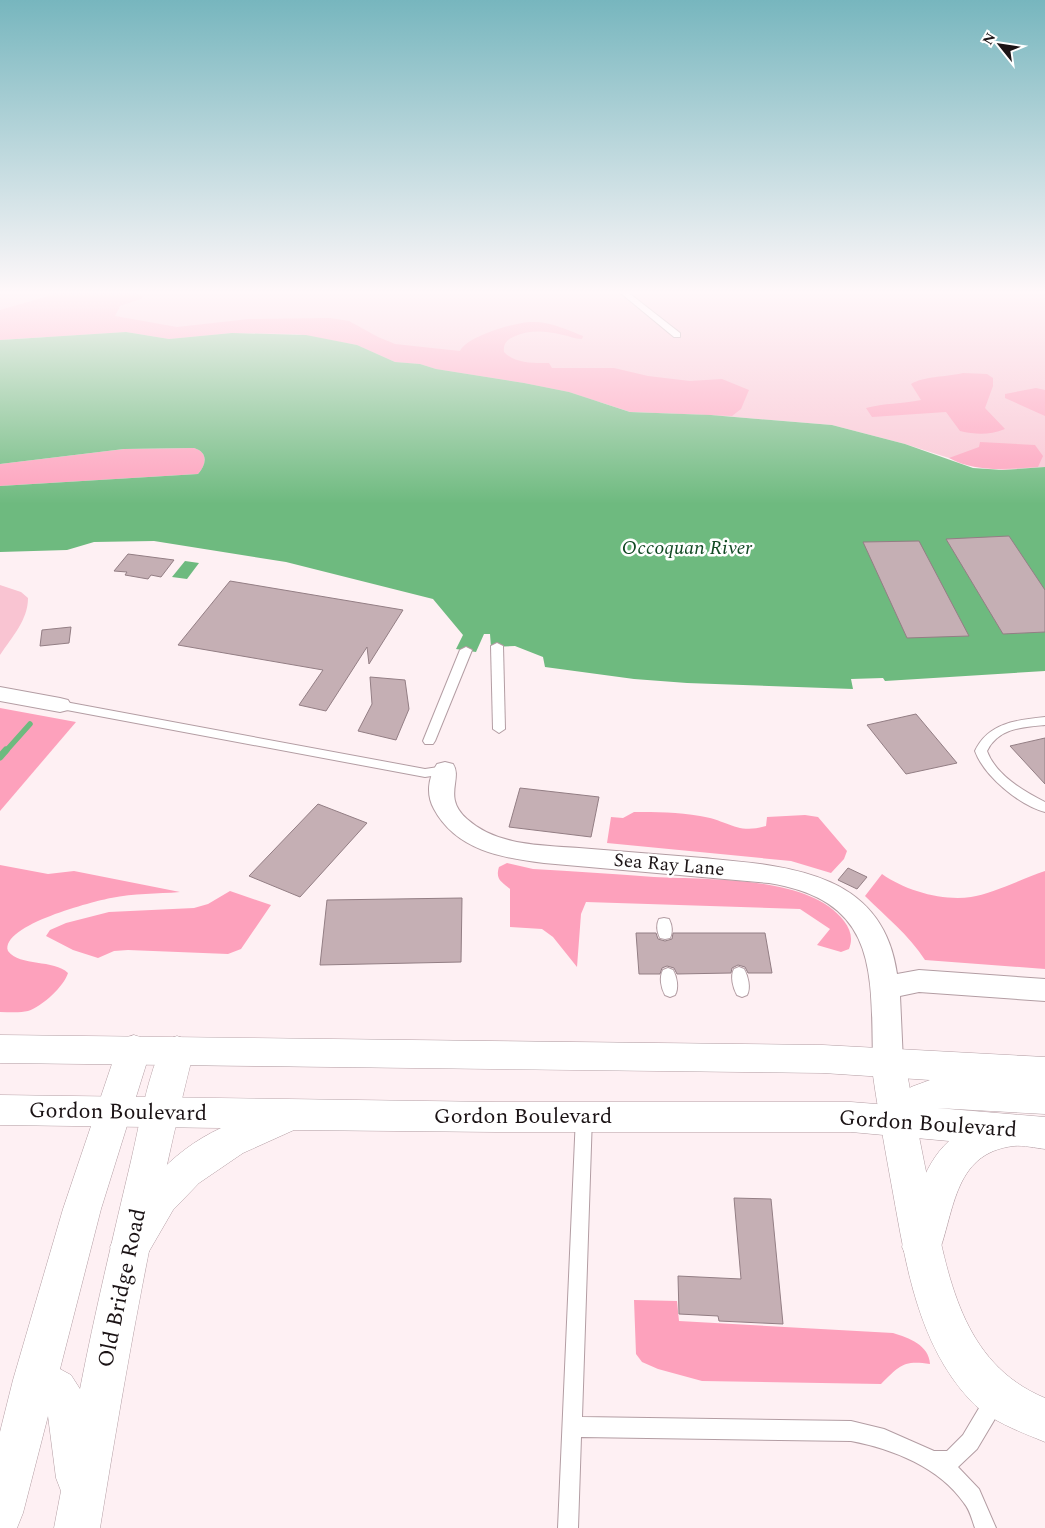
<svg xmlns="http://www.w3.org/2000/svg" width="1045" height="1528" font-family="Spectral,serif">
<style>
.green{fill:#f9c4d2}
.forest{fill:#fda1bc}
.water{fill:#6eba7f}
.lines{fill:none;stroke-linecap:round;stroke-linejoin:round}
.stream-far1{stroke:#6eba7f;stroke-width:5.5}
.stream{stroke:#6eba7f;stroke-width:7}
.building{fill:#c5afb4;stroke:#937e84}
.service-casing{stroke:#b39da3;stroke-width:2}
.minor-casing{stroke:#b39da3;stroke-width:2}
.tertiary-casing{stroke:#b39da3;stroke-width:1}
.primary-casing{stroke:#b39da3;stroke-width:1}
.trunk-casing{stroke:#b39da3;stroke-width:1}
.service{fill:#fff;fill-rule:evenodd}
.minor{fill:#fff;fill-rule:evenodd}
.tertiary{fill:#fff;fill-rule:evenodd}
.primary{fill:#fff;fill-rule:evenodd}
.trunk{fill:#fff;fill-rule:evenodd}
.labels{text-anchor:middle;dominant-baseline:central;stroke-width:5;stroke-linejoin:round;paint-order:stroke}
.street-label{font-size:19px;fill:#1b1315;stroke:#fff}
.water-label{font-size:20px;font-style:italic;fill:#114923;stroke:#fff}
.near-street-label{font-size:22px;fill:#1b1315;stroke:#fff}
</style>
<rect width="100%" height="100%" fill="#fef0f3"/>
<g class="green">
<polygon points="0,290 1045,290 1045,467 1003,470 949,458 905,444 832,425 711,415 39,336 0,340"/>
<path d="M 0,585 L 21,592 L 28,598 C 28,620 12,637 0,655 Z"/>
</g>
<g class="forest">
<path d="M 129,290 L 143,296 L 141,299 L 120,306 L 115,316 L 177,327 L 249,319 L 330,318 L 349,321 L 378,337 L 395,344 L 460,351 C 467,336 518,321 534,322 C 550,322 568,330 583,336 L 582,339 C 574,339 570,336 563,335 C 547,331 529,329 513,337 C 506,340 503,345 504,352 C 515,364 533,363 549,363 L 552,368 L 614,368 L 648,376 L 690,381 L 722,379 L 749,390 L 741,409 L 732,416 L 630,412 L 569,392 L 524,383 L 436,369 L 420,364 L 395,362 L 357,345 L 297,334 L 232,333 L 169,339 L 126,332 L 0,340 L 0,310 L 52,295 L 44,291 Z"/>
<path d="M 963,373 L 987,374 L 993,378 L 993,386 L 985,408 L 1005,429 C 989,435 977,435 960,431 L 946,412 L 872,417 L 866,408 C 884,403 902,404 921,400 L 911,384 C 924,376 947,377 963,373 Z"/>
<polygon points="1036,388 1045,390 1045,416 1005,398 1005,394"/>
<path d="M 980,442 L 1035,445 L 1043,456 L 1038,467 C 1007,469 977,473 949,458 L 979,447 Z"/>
<path d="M 194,448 C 208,452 207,464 198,474 L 0,486 L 0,464 L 124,449 Z"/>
<polygon points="0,708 76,722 0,811"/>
<path d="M 634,812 C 656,812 678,812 700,816 C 728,820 737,835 766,826 L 767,817 L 805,815 L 818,817 L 847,851 L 844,859 L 831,873 L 791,861 L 607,843 L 611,817 L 623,818 Z"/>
<path d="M 507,863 L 533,869 C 573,871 614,874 654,877 C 707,880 810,875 844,921 C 851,930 853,939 849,949 L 841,952 L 817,945 L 830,929 L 800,909 L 586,902 L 581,914 L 577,967 L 553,937 L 542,929 L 510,927 L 510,889 C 502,882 495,880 499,867 Z"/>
<path d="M 0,865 L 48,874 L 74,871 L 180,892 C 157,894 134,893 111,898 C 95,901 0,925 8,951 C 20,967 54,959 68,973 C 64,986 43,1006 28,1011 C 20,1013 9,1012 0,1012 Z"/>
<path d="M 1045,871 L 1045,969 L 925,960 C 909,935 886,917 865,896 L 882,874 C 906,891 942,901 971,897 C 992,894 1024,878 1045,871 Z"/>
<polygon points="230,891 271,905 241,949 228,954 128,950 114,951 98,958 73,950 46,936 50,930 66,923 109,912 194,908 208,904"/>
<path d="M 634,1300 L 677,1301 L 679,1321 L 893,1333 C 909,1338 929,1345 930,1364 C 902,1360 900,1366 881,1384 L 702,1381 L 658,1369 L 642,1362 L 636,1354 Z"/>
</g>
<g class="water">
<path d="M 126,332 L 169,339 L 232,333 L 306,335 L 357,345 L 395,362 L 420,364 L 436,369 L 524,383 L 569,392 L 630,412 L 711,415 L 832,425 L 905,444 L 973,468 L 1003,470 L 1045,467 L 1045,671 L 885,681 L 883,678 L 851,679 L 853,689 L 687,683 L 634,679 L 545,667 L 543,657 L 515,646 L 491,647 L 490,634 L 484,634 L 476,652 L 456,649 L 463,635 L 433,599 L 286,562 L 154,541 L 94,542 L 67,550 L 0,552 L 0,486 L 198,474 C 207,464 208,452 194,448 L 124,449 L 0,464 L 0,340 Z"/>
<polygon points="185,561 199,563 187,579 172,577"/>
</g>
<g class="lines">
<polyline class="stream-far1" points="5,752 30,724"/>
<polyline class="stream" points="0,757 6,750"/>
</g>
<g class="building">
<polygon points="1009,536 1045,590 1045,632 1003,634 946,539"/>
<polygon points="919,541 969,636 907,638 863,542"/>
<polygon points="128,554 174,560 161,577 151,575 148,579 125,575 127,572 114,571"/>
<polygon points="230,581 403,610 369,664 367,647 326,711 299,705 323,670 178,645"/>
<polygon points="71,627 69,643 40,646 42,630"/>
<polygon points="370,677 405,680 409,709 396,740 358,731 372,704"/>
<polygon points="916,714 957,763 906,774 867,725"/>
<polygon points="1045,738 1045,784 1010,746"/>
<polygon points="520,788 599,797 591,837 509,827"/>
<polygon points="318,804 367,823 300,897 249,876"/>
<polygon points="848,868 867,877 857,889 838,880"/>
<polygon points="462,898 461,962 320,965 327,900"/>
<polygon points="636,933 656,933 658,939 665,941 672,939 673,933 765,933 772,973 748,973 745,967 738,965 732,968 731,973 677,974 674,968 667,966 662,968 660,974 639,974"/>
<polygon points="734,1198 771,1199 783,1324 719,1321 718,1316 679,1314 678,1276 741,1279"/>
</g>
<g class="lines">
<defs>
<g id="service">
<polygon points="617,290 625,290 680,333 680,337 674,337"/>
<polygon points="497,643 503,646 505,729 499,733 493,729 491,646"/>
<polygon points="466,647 472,650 435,741 433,744 425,744 423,741 460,650"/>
<polygon points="60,701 425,769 445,766 451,770 445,774 425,777 56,708 54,705"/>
<path d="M 1045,717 L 1045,725 C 1023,727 998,728 987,751 C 996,775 1023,791 1045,802 L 1045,812 C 1019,805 984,776 975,751 C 988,723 1016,720 1045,717 Z"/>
<path d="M 664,918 L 669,919 C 672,925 673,932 670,938 L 665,939 L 660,938 C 657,932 656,925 659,919 Z"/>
<path d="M 739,967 L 744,969 C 748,976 751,988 747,995 L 742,997 L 737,995 C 733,988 730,976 734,969 Z"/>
<path d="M 668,968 L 673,970 C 677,977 679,988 675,995 L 670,997 L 665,995 C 661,988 659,977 663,970 Z"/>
<path d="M 584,1109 L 590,1111 L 592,1116 L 582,1417 L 851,1421 L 884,1429 L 934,1451 L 947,1451 L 963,1435 L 988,1393 L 995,1390 L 1002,1393 L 1005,1400 L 1002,1407 L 977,1449 L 958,1467 L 979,1489 L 996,1528 L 975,1528 C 972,1520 970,1510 964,1503 C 939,1467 893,1449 851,1441 L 581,1437 L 578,1528 L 558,1528 L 576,1116 L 578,1111 Z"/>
</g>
<g id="minor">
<polygon points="0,687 60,698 68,700 71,705 68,710 60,712 0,701"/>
<path d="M 445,762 L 453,764 C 463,779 442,797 467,819 C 497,846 541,845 579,848 C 620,851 662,855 703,858 C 787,866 883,871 897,974 L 919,970 L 1045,979 L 1045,1001 L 919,992 L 900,996 L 903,1062 L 899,1071 L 888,1074 L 877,1071 L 873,1062 C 871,972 879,901 769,883 L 544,863 C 502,858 456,850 434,809 C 426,795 428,778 437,764 Z"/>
</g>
<path id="tertiary" d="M 888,1048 L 900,1052 L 905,1062 C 913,1107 922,1152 931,1196 C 948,1276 961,1363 1045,1398 L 1045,1442 C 1019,1431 989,1421 970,1400 C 918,1344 906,1265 893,1193 C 885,1149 877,1106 871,1062 L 876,1052 Z"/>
<path id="primary" d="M 134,1035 L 146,1039 L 151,1049 L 101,1209 L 60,1369 L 71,1375 L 80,1389 C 95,1312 113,1237 131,1161 C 140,1123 147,1075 165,1040 L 177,1036 L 189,1040 L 194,1050 C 154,1208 126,1368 100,1528 L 54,1528 L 61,1491 L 56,1478 L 48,1416 L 23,1513 L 17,1528 L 0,1528 L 0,1432 L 13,1380 L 63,1209 L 117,1049 L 122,1039 Z"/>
<path id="trunk" d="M 0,1035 L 823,1045 L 1045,1057 L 1045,1114 L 937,1108 L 1045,1117 L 1045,1149 C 1035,1148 1024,1145 1014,1146 C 951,1153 955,1216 936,1260 L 922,1265 L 908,1260 L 902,1247 C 912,1211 921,1166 949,1141 L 851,1132 L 496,1132 L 294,1130 L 243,1153 L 199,1183 L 173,1210 L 144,1260 L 130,1265 L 116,1260 L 110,1247 C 133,1196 169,1152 221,1128 L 0,1125 L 0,1095 L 496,1102 L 851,1102 L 889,1105 L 911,1087 L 930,1080 L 823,1073 L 0,1063 Z"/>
</defs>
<use href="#service" class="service-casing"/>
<use href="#minor" class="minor-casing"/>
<use href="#tertiary" class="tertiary-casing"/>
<use href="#primary" class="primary-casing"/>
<use href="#trunk" class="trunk-casing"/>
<use href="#service" class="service"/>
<use href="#minor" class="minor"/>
<use href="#tertiary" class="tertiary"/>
<use href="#primary" class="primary"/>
<use href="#trunk" class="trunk"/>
</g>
<linearGradient id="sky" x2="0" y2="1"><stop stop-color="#77b6be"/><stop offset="0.58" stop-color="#fff8fa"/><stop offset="1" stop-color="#fff8fa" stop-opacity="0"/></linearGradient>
<rect width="1045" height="504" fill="url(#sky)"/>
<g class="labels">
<g class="street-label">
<text transform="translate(669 865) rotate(5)">Sea Ray Lane</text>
</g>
<g class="water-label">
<text x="687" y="548">Occoquan River</text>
</g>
<g class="near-street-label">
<text transform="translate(118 1112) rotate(1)">Gordon Boulevard</text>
<text x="523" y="1116">Gordon Boulevard</text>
<text transform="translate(928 1124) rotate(4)">Gordon Boulevard</text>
<text transform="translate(122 1288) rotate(-78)">Old Bridge Road</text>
</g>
</g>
<g transform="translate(1000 45) rotate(300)" stroke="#ffffff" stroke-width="4" paint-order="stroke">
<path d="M0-4L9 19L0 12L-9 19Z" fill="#1b1315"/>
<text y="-8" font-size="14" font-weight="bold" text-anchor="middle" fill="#1b1315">N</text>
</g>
</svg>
